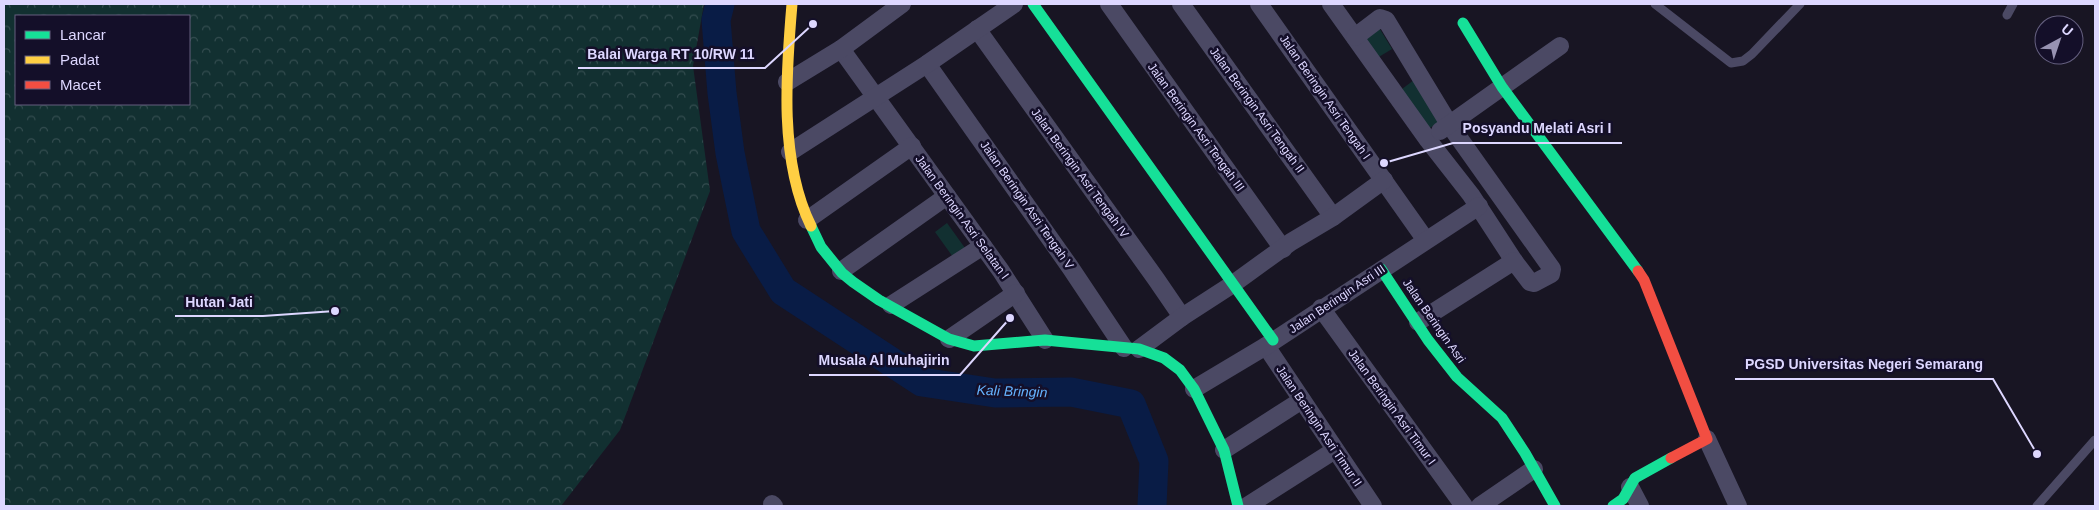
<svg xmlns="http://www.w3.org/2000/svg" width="2099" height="510" font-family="Helvetica,sans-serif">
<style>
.grass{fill:#123031}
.forest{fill:url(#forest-crowns);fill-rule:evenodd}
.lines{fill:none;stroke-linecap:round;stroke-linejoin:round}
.river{stroke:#091c46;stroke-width:29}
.lane{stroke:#4b4964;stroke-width:9}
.street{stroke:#4b4964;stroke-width:18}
.fast{stroke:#16e098;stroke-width:11}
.slow{stroke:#ffcf43;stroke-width:11}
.jam{stroke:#f24e42;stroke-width:11}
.labels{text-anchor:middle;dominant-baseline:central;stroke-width:5;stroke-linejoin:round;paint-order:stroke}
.street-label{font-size:12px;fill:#ddd7ff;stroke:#140f29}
.water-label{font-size:14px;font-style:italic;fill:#65b3ff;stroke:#140f29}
.leader{fill:none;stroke:#ddd7ff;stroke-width:2}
.callout-dot{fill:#ddd7ff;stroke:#140f29;stroke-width:2}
.callout-label{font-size:14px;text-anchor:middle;font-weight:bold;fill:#ddd7ff;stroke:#140f29;stroke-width:5;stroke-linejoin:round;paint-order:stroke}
</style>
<defs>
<pattern id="forest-crowns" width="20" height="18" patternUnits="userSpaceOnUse" patternTransform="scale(1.25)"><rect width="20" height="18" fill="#123031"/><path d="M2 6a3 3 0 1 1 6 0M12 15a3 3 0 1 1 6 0" fill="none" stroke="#344d50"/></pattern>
</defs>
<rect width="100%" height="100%" fill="#181523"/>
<g class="grass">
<polygon points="1378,26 1392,49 1372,61 1358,38"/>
<polygon points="1414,80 1442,119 1426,131 1398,92"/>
<polygon points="947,223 965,248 953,257 935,232"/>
</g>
<path class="forest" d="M 4,4 L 704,4 L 693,66 L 710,191 L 620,430 L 561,506 L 4,506 ZM 16,16 L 189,16 L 189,104 L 16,104 Z"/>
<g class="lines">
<polyline class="river" points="720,4 716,20 722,93 730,153 746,231 783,291 922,382 995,393 1071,392 1131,404 1154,461 1152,506"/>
<g class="lane">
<polyline points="1655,4 1731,63 1743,61 1752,54 1800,4"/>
<polyline points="2007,15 2013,4"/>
<polyline points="2037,506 2095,440"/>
</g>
<g class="street">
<polyline points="1109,4 1283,249"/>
<polyline points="1181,4 1333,217"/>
<polyline points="1259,4 1425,239"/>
<polyline points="1331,4 1428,140 1471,195 1514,261"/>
<polyline points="977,29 1156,279 1182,317"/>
<polyline points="1355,37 1380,18 1386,20 1449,124 1552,269 1551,274 1534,283 1530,282 1514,261 1418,322"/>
<polyline points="841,49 1001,271 1045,340"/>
<polyline points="927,64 1070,267 1124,348"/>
<polyline points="787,82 841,49 902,4"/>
<polyline points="1440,131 1560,46"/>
<polyline points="790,152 927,64 1014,4"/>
<polyline points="807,220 912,146"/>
<polyline points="841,271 947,196"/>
<polyline points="891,305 983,246"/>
<polyline points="1321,308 1464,506"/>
<polyline points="949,339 1016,293"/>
<polyline points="1266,346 1373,506"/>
<polyline points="1139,349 1182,317 1233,284 1291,242 1333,217 1384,180"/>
<polyline points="1194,389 1266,346 1479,206"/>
<polyline points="1707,439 1738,506"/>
<polyline points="1224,450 1302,400"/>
<polyline points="1630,487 1640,506"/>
<polyline points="772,504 774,506"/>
<polyline points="1247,506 1335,450"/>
<polyline points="1480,506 1534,469"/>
</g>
<g class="fast">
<polyline points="1033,4 1273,340"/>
<polyline points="1463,23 1502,87 1638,271"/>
<polyline points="811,226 821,247 842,273 853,282 879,300 949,339 974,346 1045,340 1139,349 1164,358 1180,370 1194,389 1224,450 1238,506"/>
<polyline points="1381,269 1428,340 1457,377 1502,418 1525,453 1555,506"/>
<polyline points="1613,506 1623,499 1635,478 1671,458"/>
</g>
<path class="slow" d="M 792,4 C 786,74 779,161 811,226"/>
<polyline class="jam" points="1638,271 1644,280 1707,439 1671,458"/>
</g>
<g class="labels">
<g class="street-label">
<text transform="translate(1325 97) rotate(55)">Jalan Beringin Asri Tengah I</text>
<text transform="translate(1257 110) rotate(54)">Jalan Beringin Asri Tengah II</text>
<text transform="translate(1196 127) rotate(54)">Jalan Beringin Asri Tengah III</text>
<text transform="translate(1080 173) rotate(54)">Jalan Beringin Asri Tengah IV</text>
<text transform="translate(1027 205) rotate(55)">Jalan Beringin Asri Tengah V</text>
<text transform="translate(962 217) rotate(54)">Jalan Beringin Asri Selatan I</text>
<text transform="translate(1337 299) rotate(-34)">Jalan Beringin Asri III</text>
<text transform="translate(1434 321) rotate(55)">Jalan Beringin Asri</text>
<text transform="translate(1392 407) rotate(54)">Jalan Beringin Asri Timur I</text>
<text transform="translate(1319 426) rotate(56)">Jalan Beringin Asri Timur II</text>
</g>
<g class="water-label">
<text transform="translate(1012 391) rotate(2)">Kali Bringin</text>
</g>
</g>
<path class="leader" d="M813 24L765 68H578M1384 163L1453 143H1622M335 311L263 316H175M1010 318L960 375H809M2037 454L1993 379H1735"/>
<g class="callout-dot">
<circle cx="813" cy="24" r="5"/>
<circle cx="1384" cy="163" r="5"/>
<circle cx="335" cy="311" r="5"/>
<circle cx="1010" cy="318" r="5"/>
<circle cx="2037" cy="454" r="5"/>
</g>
<g class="callout-label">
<text x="671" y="59">Balai Warga RT 10/RW 11</text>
<text x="1537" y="133">Posyandu Melati Asri I</text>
<text x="219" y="307">Hutan Jati</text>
<text x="884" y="365">Musala Al Muhajirin</text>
<text x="1864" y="369">PGSD Universitas Negeri Semarang</text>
</g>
<rect width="2099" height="510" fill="none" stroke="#ddd7ff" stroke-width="10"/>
<rect x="15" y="15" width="175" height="90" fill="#140f29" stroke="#645f7f"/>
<rect x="25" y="31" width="25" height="8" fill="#16e098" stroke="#645f7f"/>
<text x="60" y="40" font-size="15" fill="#ddd7ff">Lancar</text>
<rect x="25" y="56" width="25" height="8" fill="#ffcf43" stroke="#645f7f"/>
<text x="60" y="65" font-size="15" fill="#ddd7ff">Padat</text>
<rect x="25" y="81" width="25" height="8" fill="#f24e42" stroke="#645f7f"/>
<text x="60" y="90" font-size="15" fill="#ddd7ff">Macet</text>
<g transform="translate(2059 40) rotate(40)"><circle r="24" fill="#140f29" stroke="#645f7f"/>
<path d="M0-4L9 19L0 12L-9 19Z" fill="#9893b2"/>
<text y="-8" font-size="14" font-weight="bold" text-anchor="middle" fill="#ddd7ff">U</text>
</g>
</svg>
